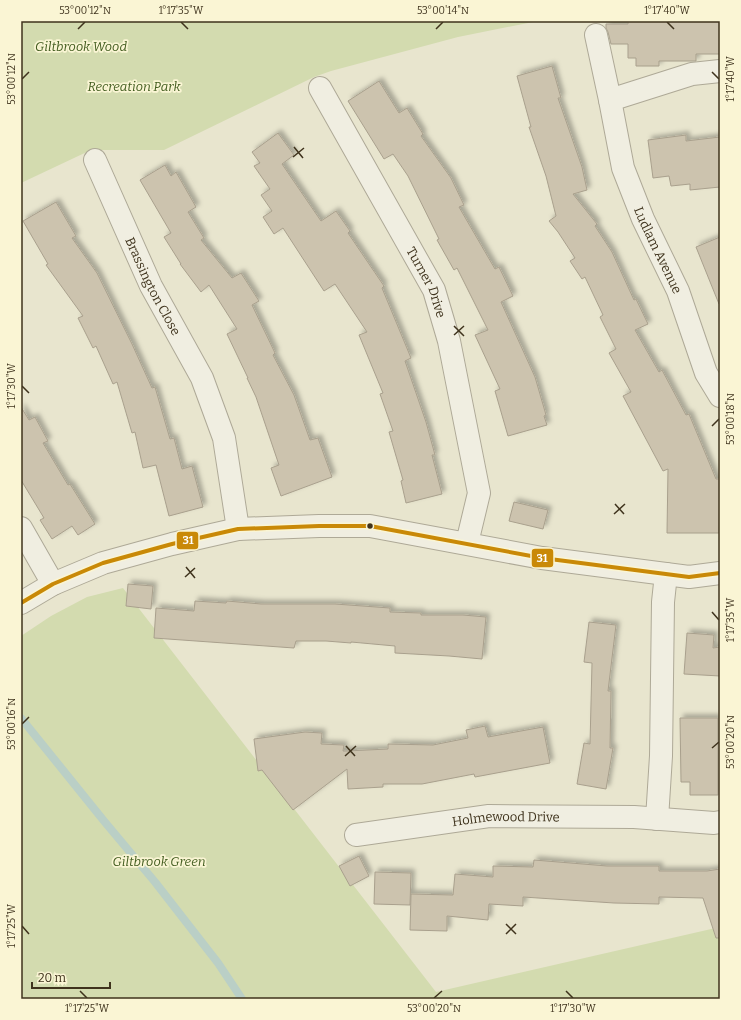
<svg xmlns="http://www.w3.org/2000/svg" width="741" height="1020" font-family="Bitter,serif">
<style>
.green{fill:#d3dbaf}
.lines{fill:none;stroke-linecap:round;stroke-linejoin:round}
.stream{stroke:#bacfc6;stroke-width:8}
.building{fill:#ccc3ae;stroke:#a9a08d;filter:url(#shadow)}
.minor-casing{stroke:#aea997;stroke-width:24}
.minor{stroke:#f0eee1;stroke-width:22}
.bus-1-casing{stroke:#faf5d4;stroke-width:7}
.bus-1{stroke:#c98907;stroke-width:4}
.ticks{fill:none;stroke:#3f331d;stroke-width:1.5}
.bus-dot{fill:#3f331d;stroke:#faf5d4;stroke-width:1.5}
.labels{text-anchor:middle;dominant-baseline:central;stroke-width:3.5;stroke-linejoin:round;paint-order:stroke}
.park-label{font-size:13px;font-style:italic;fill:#445e21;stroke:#faf5d4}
.street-label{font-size:13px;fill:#3f331d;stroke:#faf5d4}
.line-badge{stroke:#faf5d4;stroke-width:1.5}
.badge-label{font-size:11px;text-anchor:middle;font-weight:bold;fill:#fff}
.neatline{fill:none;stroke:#3f331d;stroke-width:1.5}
.ticks-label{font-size:10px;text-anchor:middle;fill:#3f331d}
</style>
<defs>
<filter id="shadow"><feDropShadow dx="3.5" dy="-3.5" stdDeviation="2" flood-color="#0004"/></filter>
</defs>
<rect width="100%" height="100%" fill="#e8e5ce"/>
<g class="green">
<polygon points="21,21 538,21 458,37 331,71 314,77 164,150 91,150 21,183"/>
<polygon points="123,588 436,992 720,927 720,999 21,999 21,636 51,616 87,597"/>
</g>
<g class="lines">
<polyline class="stream" points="21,718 104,821 155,882 218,963 242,999"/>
</g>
<g class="building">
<polygon points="628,21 720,21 720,54 696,54 696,61 659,61 659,66 636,66 636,58 628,58 628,44 611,44 608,32 606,28 606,24 628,24"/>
<polygon points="552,66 561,98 558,98 582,167 587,190 573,194 597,224 595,226 612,252 634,300 636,299 648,324 635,330 659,372 662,370 686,415 689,414 716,479 720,479 719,533 667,533 668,469 663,471 623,396 631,392 609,353 616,349 600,317 603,315 585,277 582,279 570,261 575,258 558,232 549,221 556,216 546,176 529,127 531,127 517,76"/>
<polygon points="379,81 399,113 407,108 423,134 421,136 451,178 464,205 459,207 495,269 499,267 513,296 501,302 535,377 546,415 544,416 547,425 508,436 495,391 500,389 475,335 488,330 457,268 454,270 437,240 439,239 408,176 393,154 384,159 348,101"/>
<polygon points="278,133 294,155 282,164 321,221 336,211 350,231 348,233 384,286 382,288 411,358 405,361 426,422 435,455 432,455 442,494 406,503 401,481 403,480 389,432 393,431 380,394 383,393 359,335 367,332 335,284 324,291 283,228 274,234 263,217 272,211 261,195 270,189 254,166 260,163 252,152"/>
<polygon points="686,135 686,141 720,137 720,187 690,190 690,184 671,186 669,176 653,178 648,140"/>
<polygon points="165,165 171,176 176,172 196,207 188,212 204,238 201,240 232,278 241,273 259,301 252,305 275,353 273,355 294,395 310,440 318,438 332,477 281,496 271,468 279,465 256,397 247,378 248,378 227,334 237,329 209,285 201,292 180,264 181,264 164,237 171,233 140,180"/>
<polygon points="56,202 76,236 72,238 97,273 132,344 152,388 155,387 170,439 174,438 182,469 192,466 203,507 169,516 156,465 143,468 135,432 132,433 117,382 113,384 96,346 93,348 78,318 83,316 46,265 48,264 23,221"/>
<polygon points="720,237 720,303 719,304 696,247"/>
<polygon points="21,407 29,420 35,417 48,441 43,443 68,485 70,484 95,524 78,535 72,526 52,539 40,520 44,518 21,480"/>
<polygon points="514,502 548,510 543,529 509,521"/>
<polygon points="128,584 153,586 151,609 126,606"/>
<polygon points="195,601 226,603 227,601 261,604 335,604 390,608 390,612 421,613 421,615 463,615 486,617 482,659 449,656 395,653 395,646 351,642 351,643 326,641 296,641 294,648 154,638 156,608 194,611"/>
<polygon points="589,622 616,625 608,691 611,691 610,748 613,748 606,789 577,784 584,743 590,744 592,663 584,662"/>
<polygon points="687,633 714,635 713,648 720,647 720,676 684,674"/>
<polygon points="680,718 718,718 718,795 690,795 690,782 681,782"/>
<polygon points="485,726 488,737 543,727 550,763 475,777 474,774 422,784 383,784 383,787 348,789 347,769 293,810 262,770 258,771 254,739 305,732 322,733 321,744 344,745 343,751 346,751 388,749 388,744 433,745 468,738 466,730"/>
<polygon points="359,856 369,876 350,886 339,866"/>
<polygon points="534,860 607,866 659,866 659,871 707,871 720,869 720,938 716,938 703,898 659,897 659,904 614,903 523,897 523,906 489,904 488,920 447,916 447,931 410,930 411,894 453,895 455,874 493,877 493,866 533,867"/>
<polygon points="375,872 411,873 410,905 374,904"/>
</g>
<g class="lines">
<defs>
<g id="minor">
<path id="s1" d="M 596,35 L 610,100 L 623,168 L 643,219 L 678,291 L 706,373 L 720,396"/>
<path id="s2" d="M 320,88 L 434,290 L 449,341 L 479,493 L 467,543"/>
<polyline points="610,100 692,74 720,71"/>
<path id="s3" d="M 95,160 L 151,286 L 202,378 L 224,438 L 238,529"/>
<polyline points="21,528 53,584"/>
<polyline points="21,603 53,584 103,563 172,544 238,529 319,526 370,526 542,558 689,577 720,573"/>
<polyline points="657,819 661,756 663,602 666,574"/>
<path id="s4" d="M 356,835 L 489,816 L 634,817 L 714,823 L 720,822"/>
</g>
</defs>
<use href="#minor" class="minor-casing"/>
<use href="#minor" class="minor"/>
<defs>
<polyline id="bus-1" points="21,603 53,584 103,563 172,544 238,529 319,526 370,526 542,558 689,577 720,573"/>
</defs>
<use href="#bus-1" class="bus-1-casing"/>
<use href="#bus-1" class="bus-1"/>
</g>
<path class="ticks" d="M 181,22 L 188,29M 667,22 L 674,29M 78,29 L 85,22M 436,29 L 443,22M 712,72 L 719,79M 22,79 L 29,72M 294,147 L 303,158M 293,157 L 304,148M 454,326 L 464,336M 454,335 L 464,326M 22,386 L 29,393M 712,426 L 719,419M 615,504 L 624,514M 614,514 L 625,504M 186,567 L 195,578M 185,577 L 195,568M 712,612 L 719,620M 22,724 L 29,717M 346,746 L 355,756M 712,748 L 719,742M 345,756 L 356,746M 506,924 L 516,934M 22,926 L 29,934M 506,934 L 516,924M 80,991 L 87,998M 566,991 L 573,998M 434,998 L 442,991"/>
<circle class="bus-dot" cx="370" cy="526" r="3.5"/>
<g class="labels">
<g class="park-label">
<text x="81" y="46">Giltbrook Wood</text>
<text x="134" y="86">Recreation Park</text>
<text x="159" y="861">Giltbrook Green</text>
</g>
<g class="street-label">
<text stroke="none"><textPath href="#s1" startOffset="225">Ludlam Avenue</textPath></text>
<text stroke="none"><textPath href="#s2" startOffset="222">Turner Drive</textPath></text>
<text stroke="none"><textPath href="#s3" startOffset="139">Brassington Close</textPath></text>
<text stroke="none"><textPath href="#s4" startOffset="151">Holmewood Drive</textPath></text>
</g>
</g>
<g class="line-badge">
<rect x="176" y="531" width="23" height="19" rx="4" fill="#c98907"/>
<rect x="531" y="548" width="23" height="20" rx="4" fill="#c98907"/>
</g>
<g class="badge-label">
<text x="188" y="544">31</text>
<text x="542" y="562">31</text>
</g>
<rect width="741" height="1020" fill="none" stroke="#faf5d4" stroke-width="44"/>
<path d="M32 982v6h78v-6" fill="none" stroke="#3f331d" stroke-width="2"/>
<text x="38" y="982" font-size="12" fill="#3f331d" stroke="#faf5d4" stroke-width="3" paint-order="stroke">20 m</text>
<rect x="22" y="22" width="697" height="976" class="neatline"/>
<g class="ticks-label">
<text x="85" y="14">53°00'12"N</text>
<text x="181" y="14">1°17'35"W</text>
<text x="443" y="14">53°00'14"N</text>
<text x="667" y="14">1°17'40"W</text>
<text transform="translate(11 79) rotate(-90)" y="4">53°00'12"N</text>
<text transform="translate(730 79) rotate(-90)" y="4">1°17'40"W</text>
<text transform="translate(11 386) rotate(-90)" y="4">1°17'30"W</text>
<text transform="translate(730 419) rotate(-90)" y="4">53°00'18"N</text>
<text transform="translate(730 620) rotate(-90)" y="4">1°17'35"W</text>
<text transform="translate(11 724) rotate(-90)" y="4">53°00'16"N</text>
<text transform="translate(730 742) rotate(-90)" y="4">53°00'20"N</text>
<text transform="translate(11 926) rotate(-90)" y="4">1°17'25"W</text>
<text x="87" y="1012">1°17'25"W</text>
<text x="434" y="1012">53°00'20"N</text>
<text x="573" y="1012">1°17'30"W</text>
</g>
</svg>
